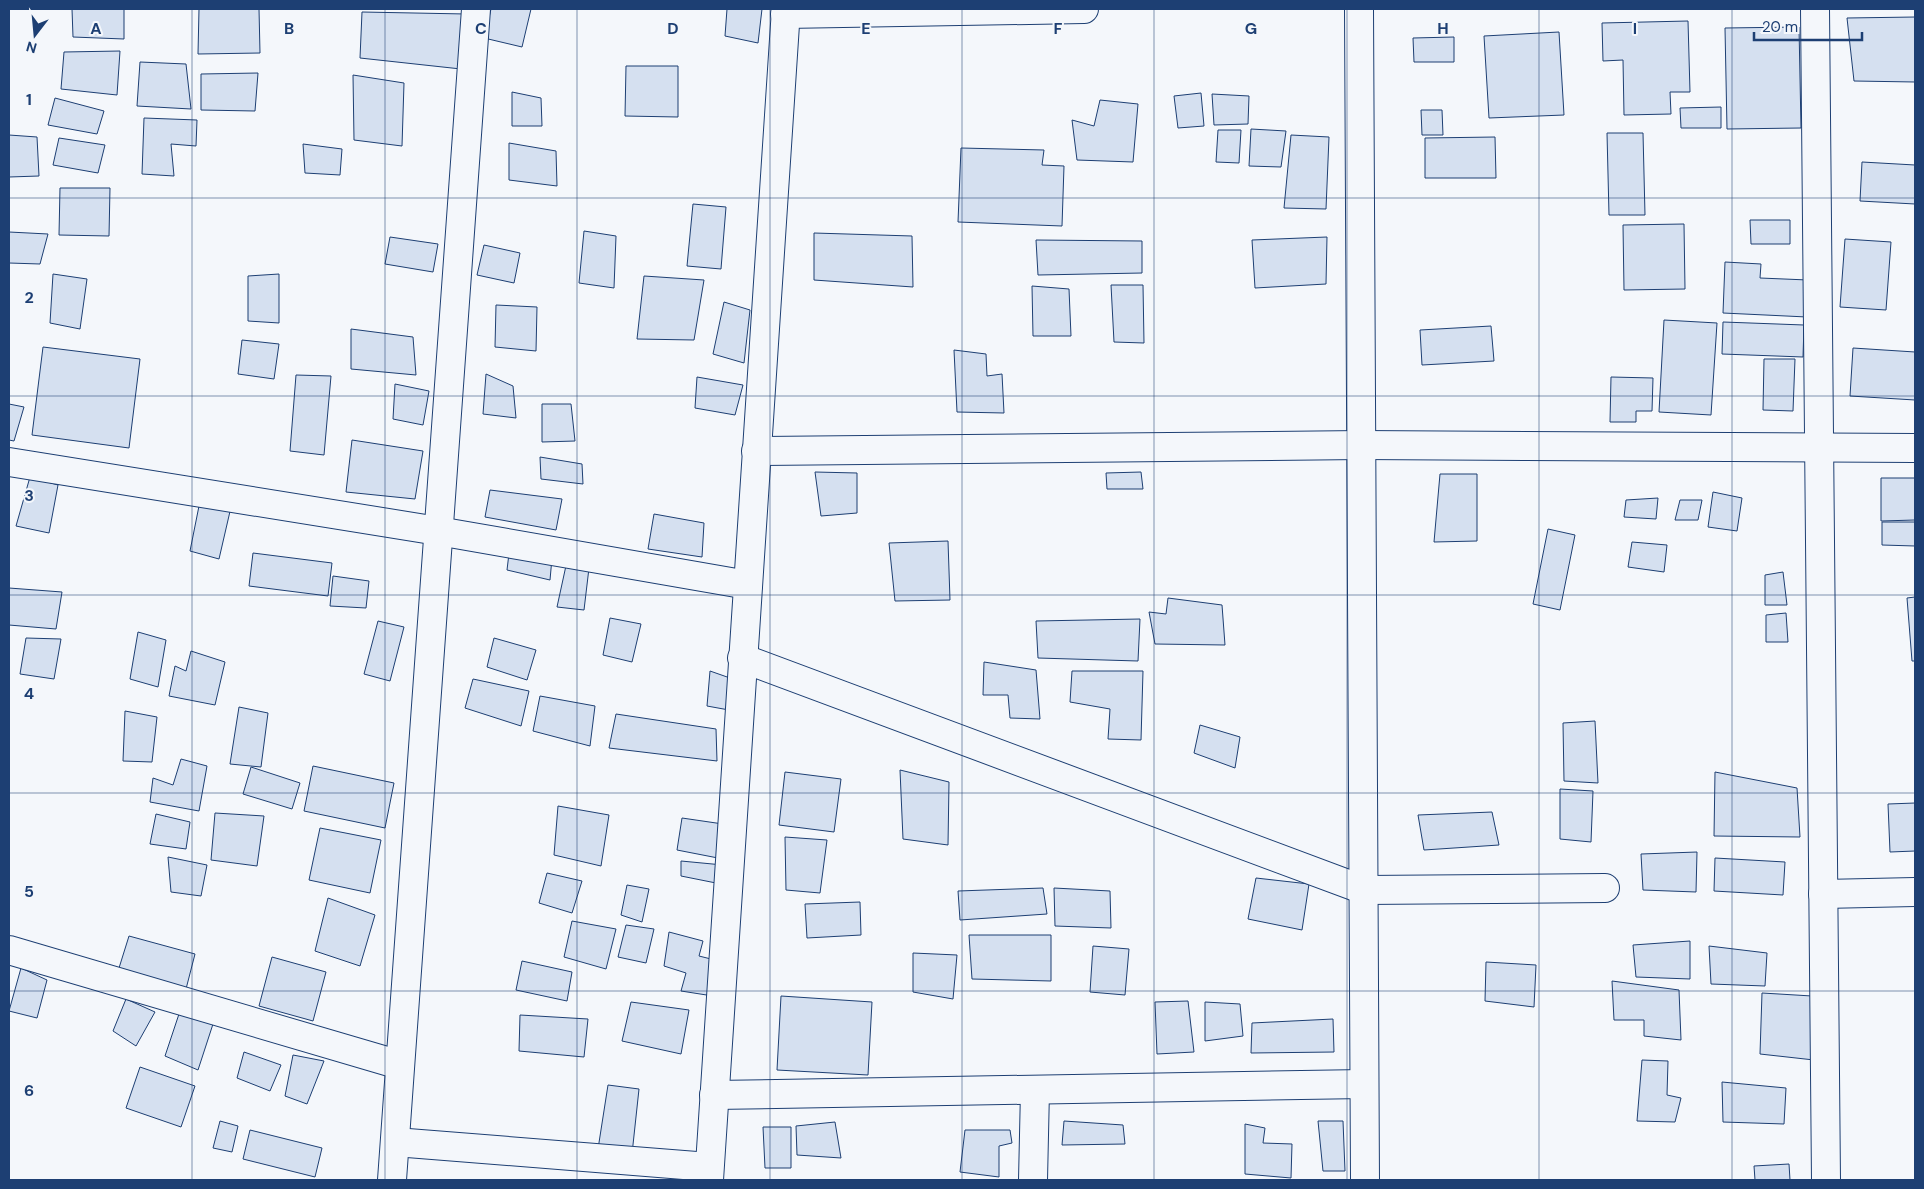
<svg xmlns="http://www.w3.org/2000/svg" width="1924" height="1189" font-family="'DM Sans',sans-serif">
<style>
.building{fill:#d5e0f0;stroke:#1d3f73}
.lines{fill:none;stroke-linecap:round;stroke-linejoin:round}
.street-casing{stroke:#1d3f73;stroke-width:30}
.secondary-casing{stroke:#1d3f73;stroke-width:30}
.street{stroke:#f4f7fb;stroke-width:28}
.secondary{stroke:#f4f7fb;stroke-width:28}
.grid{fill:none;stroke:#1d3f73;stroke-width:1;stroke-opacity:0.55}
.grid-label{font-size:16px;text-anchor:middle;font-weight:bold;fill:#1d3f73;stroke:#f4f7fb;stroke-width:4;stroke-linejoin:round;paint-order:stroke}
</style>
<rect width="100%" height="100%" fill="#f4f7fb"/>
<g class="building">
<polygon points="72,9 124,9 124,39 73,37"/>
<polygon points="199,9 259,9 260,53 198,54"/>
<polygon points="491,9 531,9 522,47 484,38"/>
<polygon points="727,9 762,9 758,43 725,36"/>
<polygon points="362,12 466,14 461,69 360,58"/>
<polygon points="1915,17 1915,82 1854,81 1847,18"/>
<polygon points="1688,21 1690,92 1670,92 1671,114 1624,115 1623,60 1603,61 1602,23"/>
<polygon points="1799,27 1801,128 1727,129 1725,28"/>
<polygon points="1559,32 1564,115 1489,118 1484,36"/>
<polygon points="1454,37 1454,62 1414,62 1413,38"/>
<polygon points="120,51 117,95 61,89 64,52"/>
<polygon points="140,62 186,64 191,109 137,106"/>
<polygon points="626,66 678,66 678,117 625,116"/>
<polygon points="258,73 255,111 201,110 201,74"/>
<polygon points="353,75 404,83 402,146 354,140"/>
<polygon points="512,92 541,98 542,126 512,126"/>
<polygon points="1201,93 1204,126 1178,128 1174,96"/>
<polygon points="1212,94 1249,96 1248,124 1214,125"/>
<polygon points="55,98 104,111 97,134 48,125"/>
<polygon points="1100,100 1138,104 1133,162 1077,160 1072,120 1094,126"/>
<polygon points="1721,107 1721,128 1681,128 1680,108"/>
<polygon points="1421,110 1442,110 1443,135 1422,135"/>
<polygon points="144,118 197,120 196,146 171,144 174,176 142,174"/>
<polygon points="1251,129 1286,131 1281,167 1249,166"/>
<polygon points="1218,130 1241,130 1239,163 1216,162"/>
<polygon points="1607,133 1643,133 1645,215 1609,215"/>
<polygon points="9,135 37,137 39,176 9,177"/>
<polygon points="1291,135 1329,137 1326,209 1284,208"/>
<polygon points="1495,137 1496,178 1425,178 1425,138"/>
<polygon points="59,138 105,145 98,173 53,165"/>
<polygon points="509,143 556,151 557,186 509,180"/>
<polygon points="303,144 342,149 340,175 305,173"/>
<polygon points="961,148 1044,150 1042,165 1064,166 1062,226 958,222"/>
<polygon points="1862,162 1915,165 1915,204 1860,201"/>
<polygon points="60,188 110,188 109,236 59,235"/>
<polygon points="693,204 726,207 721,269 687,266"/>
<polygon points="1750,220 1790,220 1790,244 1751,244"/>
<polygon points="1684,224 1685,289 1624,290 1623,225"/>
<polygon points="584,231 616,236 614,288 579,283"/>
<polygon points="9,232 48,234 40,264 9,263"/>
<polygon points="814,233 912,236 913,287 814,280"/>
<polygon points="390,237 438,244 433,272 385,264"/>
<polygon points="1327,237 1326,284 1255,288 1252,240"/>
<polygon points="1845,239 1891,242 1886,310 1840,307"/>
<polygon points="1036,240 1142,241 1142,273 1038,275"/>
<polygon points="484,245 520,253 514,283 477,275"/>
<polygon points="1725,262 1761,264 1760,278 1808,280 1807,317 1723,313"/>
<polygon points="53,274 87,279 80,329 50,323"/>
<polygon points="279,274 279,323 248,321 248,276"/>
<polygon points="644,276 704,280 694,340 637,339"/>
<polygon points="1111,285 1143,285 1144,343 1114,342"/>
<polygon points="1032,286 1069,289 1071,336 1033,336"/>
<polygon points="724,302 750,310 744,363 713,354"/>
<polygon points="496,305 537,307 536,351 495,347"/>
<polygon points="1664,320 1717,323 1711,415 1659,412"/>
<polygon points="1723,322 1804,325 1803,357 1722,354"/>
<polygon points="1491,326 1494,361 1422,365 1420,330"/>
<polygon points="351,329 413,337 416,375 351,369"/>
<polygon points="242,340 279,344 274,379 238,374"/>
<polygon points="43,347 140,359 129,448 32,435"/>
<polygon points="1853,348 1915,352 1915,400 1850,396"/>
<polygon points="954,350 986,354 987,376 1002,374 1004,413 957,412"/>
<polygon points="1764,359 1795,359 1793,411 1763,410"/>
<polygon points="486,374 513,386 516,418 483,414"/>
<polygon points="296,375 331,376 324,455 290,451"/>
<polygon points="697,377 743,385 735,415 695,408"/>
<polygon points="1611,377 1653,378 1652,411 1636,411 1636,422 1610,422"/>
<polygon points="395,384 429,391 423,425 393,419"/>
<polygon points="9,404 24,407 14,441 9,440"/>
<polygon points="542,404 571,404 575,441 542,442"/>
<polygon points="352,440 423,451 415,499 346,492"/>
<polygon points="540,457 582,464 583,484 541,479"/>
<polygon points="815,472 857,473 857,513 821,516"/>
<polygon points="1141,472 1143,489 1107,489 1106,473"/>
<polygon points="1440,474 1477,474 1477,541 1434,542"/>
<polygon points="30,477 58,485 49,533 16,526"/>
<polygon points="1881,478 1915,478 1915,520 1881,521"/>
<polygon points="490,490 562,499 556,530 485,517"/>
<polygon points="1713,492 1742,498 1737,531 1708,527"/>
<polygon points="201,496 231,507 219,559 190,551"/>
<polygon points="1658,498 1656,519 1624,517 1626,500"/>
<polygon points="1680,500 1702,500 1698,520 1675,520"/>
<polygon points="654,514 704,523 702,557 648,549"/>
<polygon points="1882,522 1915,522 1915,546 1882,545"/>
<polygon points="1548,529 1575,535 1560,610 1533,604"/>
<polygon points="948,541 950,600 895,601 889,543"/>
<polygon points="1632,542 1667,545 1664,572 1628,567"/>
<polygon points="510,545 552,558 550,580 507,570"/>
<polygon points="253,553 332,563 328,596 249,586"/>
<polygon points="567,561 589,568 584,610 557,607"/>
<polygon points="1783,572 1787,605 1765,605 1765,575"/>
<polygon points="333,576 369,581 366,608 330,606"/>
<polygon points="9,588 62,592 56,629 9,625"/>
<polygon points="1915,597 1915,661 1912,661 1907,598"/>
<polygon points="1168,598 1222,605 1225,645 1155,644 1149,612 1166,614"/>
<polygon points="1786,613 1788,642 1766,642 1766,615"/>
<polygon points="610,618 641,624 632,662 603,655"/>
<polygon points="1140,619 1138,661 1038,658 1036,621"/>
<polygon points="378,621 404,627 390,681 364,674"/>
<polygon points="138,632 166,640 158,687 130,679"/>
<polygon points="26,638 61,639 54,679 20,674"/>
<polygon points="494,638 536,650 527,680 487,667"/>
<polygon points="191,651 225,662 215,705 169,696 175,666 186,671"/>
<polygon points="984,662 1036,670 1040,719 1010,718 1008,695 983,695"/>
<polygon points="710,671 730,678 729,710 707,706"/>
<polygon points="1072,671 1143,671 1141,740 1108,739 1110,709 1070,702"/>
<polygon points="473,679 529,691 521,726 465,708"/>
<polygon points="540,696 595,706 590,746 533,731"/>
<polygon points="239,707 268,713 261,767 230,764"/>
<polygon points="125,711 157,717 152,762 123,761"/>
<polygon points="616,714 716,729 717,761 609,748"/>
<polygon points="1595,721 1598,783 1564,781 1563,723"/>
<polygon points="1200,725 1240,737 1235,768 1194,753"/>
<polygon points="181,759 207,766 199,811 150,802 153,778 173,785"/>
<polygon points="313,766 394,783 385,828 304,811"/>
<polygon points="251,767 300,783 292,809 243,794"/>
<polygon points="900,770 949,782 948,845 903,839"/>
<polygon points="785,772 841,779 834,832 779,825"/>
<polygon points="1715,772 1797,788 1800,837 1714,836"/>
<polygon points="1560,789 1593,791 1591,842 1560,839"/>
<polygon points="1915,803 1915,851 1890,852 1888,804"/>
<polygon points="558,806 609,815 601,866 554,855"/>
<polygon points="1492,812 1499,845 1424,850 1418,815"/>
<polygon points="215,813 264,816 257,866 211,860"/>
<polygon points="156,814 190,822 186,849 150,844"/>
<polygon points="682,818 723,824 718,858 677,850"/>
<polygon points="320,828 381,840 370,893 309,880"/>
<polygon points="785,837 827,840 820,893 786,890"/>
<polygon points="1697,852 1696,892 1643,890 1641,854"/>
<polygon points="168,857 207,865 201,896 171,892"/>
<polygon points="1715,858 1785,862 1783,895 1714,891"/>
<polygon points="681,861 723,865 721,884 681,876"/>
<polygon points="547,873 582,881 572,913 539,903"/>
<polygon points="1256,878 1309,884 1302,930 1248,919"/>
<polygon points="627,885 649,889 642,922 621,915"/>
<polygon points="1043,888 1047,914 960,920 958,891"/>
<polygon points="1054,888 1110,891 1111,928 1055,926"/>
<polygon points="328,898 375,915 360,966 315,951"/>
<polygon points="860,902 861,935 807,938 805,904"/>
<polygon points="572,921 616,929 606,969 564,957"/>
<polygon points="626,925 654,929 646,963 618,957"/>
<polygon points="669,932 703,941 699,956 719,961 713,996 681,991 686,973 664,966"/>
<polygon points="969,935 1051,935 1051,981 972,979"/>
<polygon points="129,936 195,954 186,989 119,968"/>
<polygon points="1690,941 1690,979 1636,977 1633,945"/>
<polygon points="1093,946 1129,949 1125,995 1090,992"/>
<polygon points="1709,946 1767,953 1765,986 1711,984"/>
<polygon points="913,953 957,955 953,999 913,992"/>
<polygon points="272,957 326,972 313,1021 259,1006"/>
<polygon points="522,961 572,972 567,1001 516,990"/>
<polygon points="1486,962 1536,965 1534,1007 1485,1001"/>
<polygon points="21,968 47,980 37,1018 9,1011"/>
<polygon points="1612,981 1679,990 1681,1040 1644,1036 1644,1020 1614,1020"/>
<polygon points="1762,993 1812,996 1814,1060 1760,1054"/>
<polygon points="781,996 872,1002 868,1075 777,1070"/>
<polygon points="126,999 155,1012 136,1046 113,1031"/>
<polygon points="1188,1001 1194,1052 1157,1054 1155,1002"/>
<polygon points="631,1002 689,1010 681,1054 622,1041"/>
<polygon points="1205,1002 1240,1004 1243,1036 1205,1041"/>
<polygon points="179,1014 213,1024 198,1070 165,1056"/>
<polygon points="520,1015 588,1019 584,1057 519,1051"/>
<polygon points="1333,1019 1334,1052 1251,1053 1252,1023"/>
<polygon points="244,1052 281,1065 270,1091 237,1078"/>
<polygon points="293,1055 324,1061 307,1104 285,1096"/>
<polygon points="1642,1060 1668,1061 1667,1095 1681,1098 1675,1122 1637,1121"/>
<polygon points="140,1067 195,1086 181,1127 126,1108"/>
<polygon points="1722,1082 1786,1088 1784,1124 1723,1122"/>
<polygon points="608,1085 639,1089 632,1154 598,1149"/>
<polygon points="220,1121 238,1126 232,1152 213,1148"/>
<polygon points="1064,1121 1123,1125 1125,1144 1062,1145"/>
<polygon points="1318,1121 1343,1121 1345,1171 1323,1171"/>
<polygon points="835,1122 841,1158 797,1155 796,1126"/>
<polygon points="1245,1124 1265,1128 1263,1143 1292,1144 1291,1178 1245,1174"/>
<polygon points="763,1127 791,1127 791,1168 765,1168"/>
<polygon points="250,1130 322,1148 315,1177 243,1159"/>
<polygon points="965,1130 1010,1130 1012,1143 999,1146 999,1177 960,1172"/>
<polygon points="1789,1164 1790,1180 1755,1180 1754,1166"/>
</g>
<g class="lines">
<defs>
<g id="street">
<polyline points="1359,9 1365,1180"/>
<polyline points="1815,9 1826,1180"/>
<polyline points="785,14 1084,9"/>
<polyline points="756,451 1361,445 1915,448"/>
<polyline points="9,462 438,531 748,585"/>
<polyline points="742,658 1364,890 1605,888"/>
<polyline points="1823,894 1915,892"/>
<polyline points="9,950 400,1065"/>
<polyline points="714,1095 1364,1084"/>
<polyline points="395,1142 709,1167"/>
<polyline points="709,1180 786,9"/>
<polyline points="1033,1180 1035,1090"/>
</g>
<polyline id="secondary" points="392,1180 476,9"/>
</defs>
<use href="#street" class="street-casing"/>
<use href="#secondary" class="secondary-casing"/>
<use href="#street" class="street"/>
<use href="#secondary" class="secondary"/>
</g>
<path class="grid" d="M 192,9 L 192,1180M 385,9 L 385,1180M 577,9 L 577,1180M 770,9 L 770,1180M 962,9 L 962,1180M 1154,9 L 1154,1180M 1347,9 L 1347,1180M 1539,9 L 1539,1180M 1732,9 L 1732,1180M 9,198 L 1915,198M 9,396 L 1915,396M 9,595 L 1915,595M 9,793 L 1915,793M 9,991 L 1915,991"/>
<g class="grid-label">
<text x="96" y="34">A</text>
<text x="289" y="34">B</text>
<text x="481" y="34">C</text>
<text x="673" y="34">D</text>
<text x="866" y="34">E</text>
<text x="1058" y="34">F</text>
<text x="1251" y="34">G</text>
<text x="1443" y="34">H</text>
<text x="1635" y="34">I</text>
<text x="29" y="105">1</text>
<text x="29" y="303">2</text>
<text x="29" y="501">3</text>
<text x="29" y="699">4</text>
<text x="29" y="897">5</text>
<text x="29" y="1096">6</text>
</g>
<rect width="1924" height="1189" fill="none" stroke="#1d3f73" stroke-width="20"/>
<g transform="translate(35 35) rotate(196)" stroke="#f4f7fb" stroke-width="4" paint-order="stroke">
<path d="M0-4L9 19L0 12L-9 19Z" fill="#1d3f73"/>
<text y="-8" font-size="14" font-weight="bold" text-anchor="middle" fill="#1d3f73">N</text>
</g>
<path d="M1754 32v8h108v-8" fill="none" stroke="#1d3f73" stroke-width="2.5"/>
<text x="1762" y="32" font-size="15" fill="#1d3f73" stroke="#f4f7fb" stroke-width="4" paint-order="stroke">20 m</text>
</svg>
